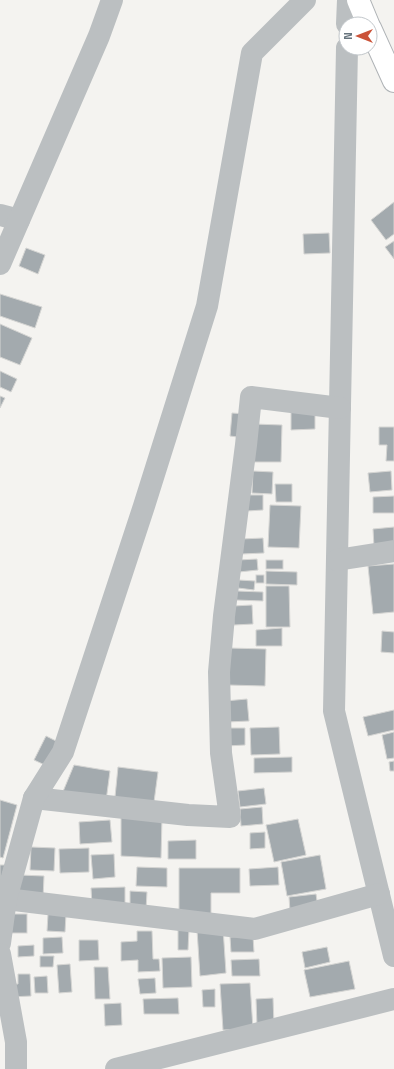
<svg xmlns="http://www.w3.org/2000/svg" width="394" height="1069" font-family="'Titillium Web',sans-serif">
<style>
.building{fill:#a3aaae;stroke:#d5d5d3}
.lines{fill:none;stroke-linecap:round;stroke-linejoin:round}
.major-casing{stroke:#afb3b6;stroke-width:24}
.minor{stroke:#bbbfc1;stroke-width:22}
.major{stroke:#fff;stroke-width:22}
</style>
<rect width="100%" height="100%" fill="#f4f3f0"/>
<g class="building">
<polygon points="394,202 394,234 386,240 371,220"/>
<polygon points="329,233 330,253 304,254 303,234"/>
<polygon points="394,241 394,259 385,247"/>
<polygon points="26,248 45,255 38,274 19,266"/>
<polygon points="0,294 42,307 35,328 0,316"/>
<polygon points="0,324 32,338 20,365 0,357"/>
<polygon points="0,371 17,379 11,392 0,387"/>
<polygon points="0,396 5,398 0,408"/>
<polygon points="315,409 315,429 291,430 291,410"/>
<polygon points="232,413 246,414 245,438 230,436"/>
<polygon points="254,424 282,425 281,462 253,462"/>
<polygon points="379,427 394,427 394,461 386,461 387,445 379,445"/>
<polygon points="253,471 273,472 272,494 252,493"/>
<polygon points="391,471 392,490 370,492 368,473"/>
<polygon points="275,484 292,484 292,502 276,502"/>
<polygon points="246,495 263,495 263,510 247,511"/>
<polygon points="394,496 394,513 373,513 373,497"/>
<polygon points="270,505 301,506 299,548 268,547"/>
<polygon points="394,527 394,545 374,547 373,529"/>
<polygon points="263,538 264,553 242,554 241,539"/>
<polygon points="257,559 258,570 239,572 238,560"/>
<rect x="266" y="560" width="17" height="9"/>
<polygon points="394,564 394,612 373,614 368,566"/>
<polygon points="266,571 297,572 297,585 266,584"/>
<rect x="256" y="575" width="8" height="8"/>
<polygon points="239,580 255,581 254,590 238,588"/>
<polygon points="266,586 289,586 290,627 266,627"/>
<polygon points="237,591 263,592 263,601 236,600"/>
<polygon points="252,605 253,624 234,625 233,606"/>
<polygon points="282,628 282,646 256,646 256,630"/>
<polygon points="382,631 394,632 394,653 381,652"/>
<polygon points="229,648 266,649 265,686 228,685"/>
<polygon points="247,699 249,721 227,722 225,701"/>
<polygon points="394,710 394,730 368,736 363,717"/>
<polygon points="279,727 280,754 251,755 250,728"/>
<polygon points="225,728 245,728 245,745 226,746"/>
<polygon points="394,732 394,758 387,759 382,735"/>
<polygon points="46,736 58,742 47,766 34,760"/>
<polygon points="292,757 292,772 254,773 254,758"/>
<polygon points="394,761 394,771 390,771 389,762"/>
<polygon points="74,765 110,771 106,801 62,794"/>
<polygon points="118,767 158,772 154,802 115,797"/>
<polygon points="264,788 266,804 240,807 238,791"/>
<polygon points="0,800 17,805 3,858 0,857"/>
<polygon points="262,807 263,824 241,826 240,809"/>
<polygon points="121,817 162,818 161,858 121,856"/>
<polygon points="298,819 306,855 274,862 266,825"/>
<polygon points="110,820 112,842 80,844 79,822"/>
<polygon points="265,832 265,848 250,849 250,833"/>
<polygon points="196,840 196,859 168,859 168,841"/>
<polygon points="31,847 55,848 54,871 30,870"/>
<polygon points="89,848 89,872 60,873 59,849"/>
<polygon points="114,854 115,877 93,879 91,855"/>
<polygon points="320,855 326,889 287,896 281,862"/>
<polygon points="0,865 5,865 0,884"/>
<polygon points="137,867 167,868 167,887 136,886"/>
<polygon points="278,867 279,885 250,886 249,869"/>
<polygon points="179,868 240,868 240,893 211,893 211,915 179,915"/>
<polygon points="19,875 44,876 43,899 17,898"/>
<polygon points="125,887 125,905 92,905 91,888"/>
<polygon points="130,891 147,892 146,910 130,909"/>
<polygon points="316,894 318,908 290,911 289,897"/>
<rect x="10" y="914" width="17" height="19"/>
<polygon points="48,914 66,914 65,932 47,931"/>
<polygon points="223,928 226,973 200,976 197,930"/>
<polygon points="178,929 189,929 188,950 178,950"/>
<polygon points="137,931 152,931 153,959 159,959 160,971 138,972 138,960 121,961 121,942 137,941"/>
<polygon points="253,936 254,952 231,952 230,937"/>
<polygon points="62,937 63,953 43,954 43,938"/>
<polygon points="79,940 98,940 99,960 79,961"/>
<polygon points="34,945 34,956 18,957 18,946"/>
<polygon points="327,947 330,962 305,968 302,952"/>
<polygon points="40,956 54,956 53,967 40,967"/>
<polygon points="191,957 192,987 163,988 162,958"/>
<polygon points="259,959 260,976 232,976 231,960"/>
<polygon points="349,961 355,989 310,997 304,970"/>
<polygon points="70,964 72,992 59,993 57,965"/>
<polygon points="94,967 108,967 110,999 95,999"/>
<polygon points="18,974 30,974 31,996 10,997 10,984 18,984"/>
<polygon points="47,976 48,993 35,993 34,977"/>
<polygon points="155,978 156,993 140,994 138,979"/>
<polygon points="250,983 253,1029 223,1030 220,984"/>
<polygon points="215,989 215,1007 203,1007 202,990"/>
<polygon points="178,998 179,1014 144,1014 143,999"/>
<polygon points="273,998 274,1025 257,1026 256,999"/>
<polygon points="121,1003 122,1025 105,1026 104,1004"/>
</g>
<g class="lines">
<defs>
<g id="major">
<polyline points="358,0 368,24"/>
<polyline points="370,28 394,81"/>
</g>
</defs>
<use href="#major" class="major-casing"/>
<g class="minor">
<polyline points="347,24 348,0"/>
<polyline points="347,48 334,711 394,956"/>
<polyline points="0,215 19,220"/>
<polyline points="0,264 99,36 112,0"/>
<polyline points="337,560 394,551"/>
<polyline points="34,798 188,815 230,817 221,753 219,672 224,616 246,445 251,397 340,408"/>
<polyline points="6,899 255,929 379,894"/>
<polyline points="0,943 6,899 34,798 63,752 144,506 207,306 252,53 305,0"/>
<polyline points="0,954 16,1042 16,1069"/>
<polyline points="116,1069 394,999"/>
</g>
<use href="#major" class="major"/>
</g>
<g transform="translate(358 36) rotate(270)"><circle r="19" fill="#ffffff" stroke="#c2c7cb"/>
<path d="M0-3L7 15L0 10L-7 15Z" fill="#cb5339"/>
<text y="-6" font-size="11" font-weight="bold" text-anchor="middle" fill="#67747d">N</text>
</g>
</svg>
